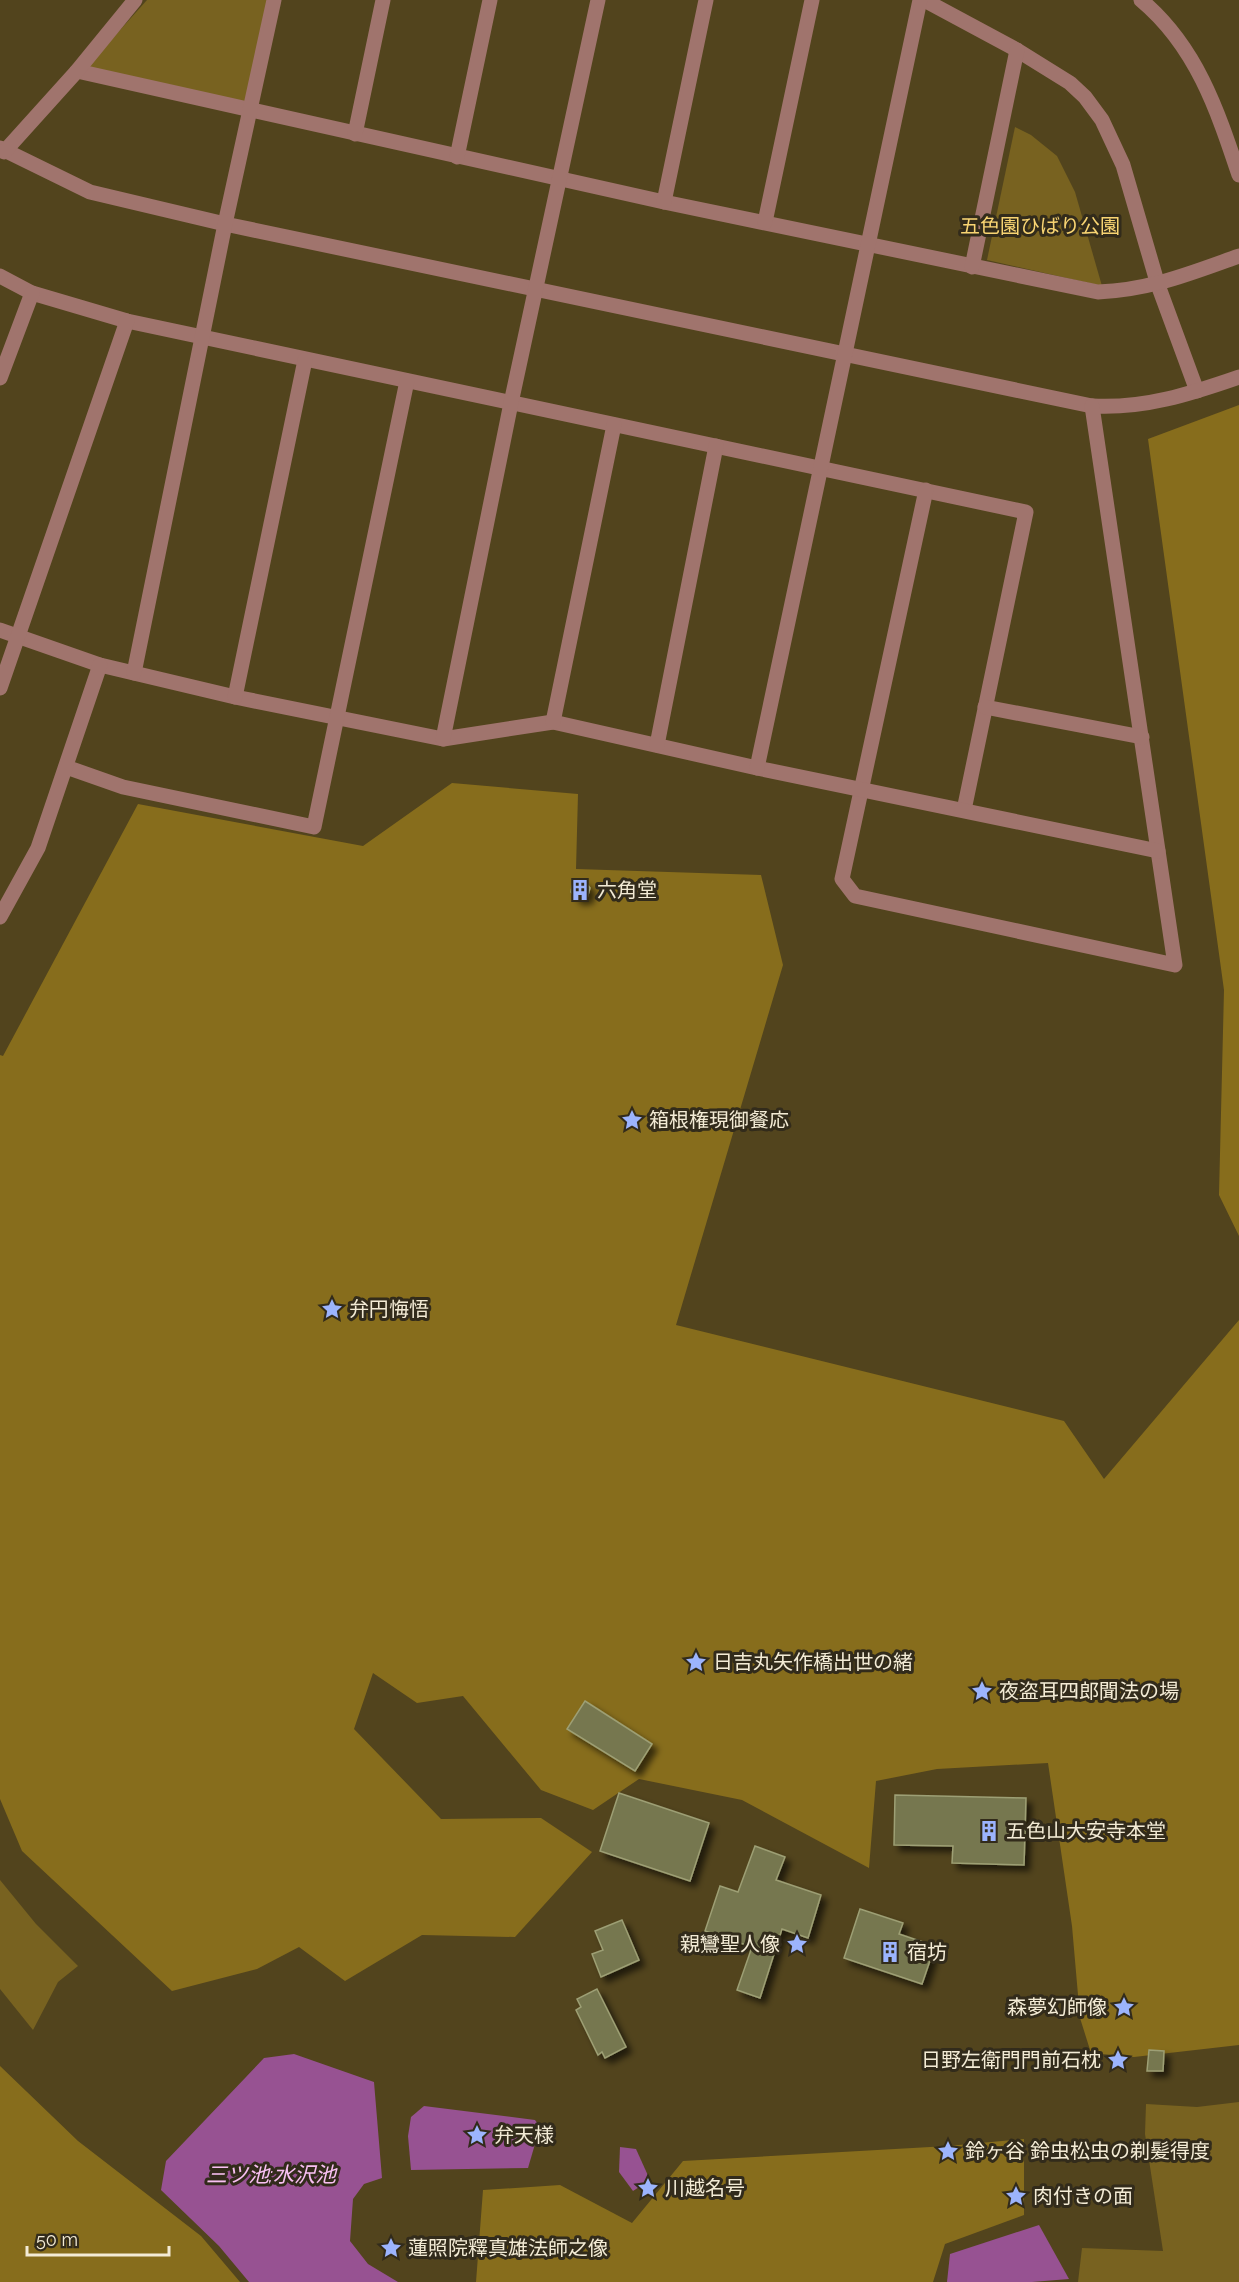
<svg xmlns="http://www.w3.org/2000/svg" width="1239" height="2282" font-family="Raleway,'Noto Sans JP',sans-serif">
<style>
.green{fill:#786220}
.forest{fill:#876d1c}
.water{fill:#975292}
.building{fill:#76774f;stroke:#9d9f74;stroke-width:1.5;filter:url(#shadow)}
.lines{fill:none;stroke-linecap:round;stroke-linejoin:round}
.minor{stroke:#a0746d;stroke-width:15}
.labels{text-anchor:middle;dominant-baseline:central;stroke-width:6;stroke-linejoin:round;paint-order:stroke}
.park-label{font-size:20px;fill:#f8d472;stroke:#322b1b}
.poi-label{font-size:20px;fill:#f3ebd5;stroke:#322b1b;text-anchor:start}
.water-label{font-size:21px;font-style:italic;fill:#f9c0f3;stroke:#322b1b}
</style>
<defs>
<filter id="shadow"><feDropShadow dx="5.5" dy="5.5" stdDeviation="3" flood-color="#0009"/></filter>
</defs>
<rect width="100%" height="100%" fill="#52441d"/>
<g class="green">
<polygon points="147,0 269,0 246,103 86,68"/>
<polygon points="1015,127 1031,135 1057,156 1075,192 1102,286 987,260"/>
<polygon points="0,1880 36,1924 78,1966 58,1982 33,2030 0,1989"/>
<polygon points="1239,2102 1239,2282 1078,2282 1082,2248 1163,2251 1145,2134 1146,2104 1197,2107"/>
</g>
<g class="forest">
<polygon points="1239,405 1239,1236 1219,1195 1224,990 1148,439"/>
<polygon points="452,783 578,794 576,869 761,875 783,965 676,1325 1064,1421 1104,1479 1239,1320 1239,2045 1134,2057 1091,2053 1080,2018 1072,1926 1048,1763 937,1769 876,1781 869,1868 742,1800 639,1779 593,1810 541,1790 463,1696 417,1703 373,1673 354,1729 441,1819 541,1818 592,1852 515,1937 422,1935 345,1981 299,1947 257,1969 172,1991 22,1851 0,1799 0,1055 3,1056 138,804 363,846"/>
<polygon points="0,2066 78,2141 201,2236 240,2282 0,2282"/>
<polygon points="1024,2139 1024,2215 945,2244 933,2282 476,2282 483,2190 560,2185 632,2223 683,2161 948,2146"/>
</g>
<g class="water">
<polygon points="294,2054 374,2082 382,2178 364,2184 353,2199 350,2241 368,2264 398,2282 249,2282 219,2246 161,2190 166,2161 264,2058"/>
<polygon points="424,2106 535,2120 540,2127 528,2168 411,2170 408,2136 411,2117"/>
<polygon points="620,2147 636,2149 650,2180 633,2191 619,2172"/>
<polygon points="1039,2225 1069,2279 1032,2282 947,2282 950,2254"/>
</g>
<g class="building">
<polygon points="584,881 590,888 587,898 577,899 571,892 573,882"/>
<polygon points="585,1701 652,1744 635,1771 567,1729"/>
<polygon points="619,1793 709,1823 690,1881 600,1851"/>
<polygon points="895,1795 1026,1798 1024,1865 952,1863 953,1846 894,1845"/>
<polygon points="755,1846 785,1857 776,1880 821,1895 808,1938 782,1929 760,1998 737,1990 752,1947 705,1931 720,1886 738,1892"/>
<polygon points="860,1909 903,1923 899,1934 935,1946 922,1984 844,1958"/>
<polygon points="622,1920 639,1960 601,1977 592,1954 603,1950 595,1931"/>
<polygon points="597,1989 626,2047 605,2058 602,2052 598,2055 576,2010 581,2007 577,1999"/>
<polygon points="1149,2050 1164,2051 1163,2071 1147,2071"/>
</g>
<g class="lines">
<g class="minor">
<polyline points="924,0 1017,50 1070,83 1085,97 1102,120 1123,165 1158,285 1197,391"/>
<path d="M 1141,0 C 1196,46 1217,109 1239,175"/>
<path d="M 77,71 L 664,202 L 1098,292 C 1150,290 1191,273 1239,256"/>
<polyline points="355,134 383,0"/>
<path d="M 0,148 L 90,192 L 225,224 L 1092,406 C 1144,409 1190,394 1239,377"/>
<polyline points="4,152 77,71 135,0"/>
<polyline points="457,157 490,0"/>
<polyline points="664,202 706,0"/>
<polyline points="765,222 812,0"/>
<polyline points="972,267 1017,50"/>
<polyline points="0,276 32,293 127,321 1026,512 964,810"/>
<polyline points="0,378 32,293"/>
<polyline points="926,490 842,879 855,896 1175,965 1092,406"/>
<polyline points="0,630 100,665 235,697 443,739 553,722 757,768 1158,851"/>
<polyline points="134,673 225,224 274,0"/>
<polyline points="0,688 127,321"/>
<polyline points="235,697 305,360"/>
<polyline points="985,707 1142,737"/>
<polyline points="553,722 614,425"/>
<polyline points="443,739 511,403 598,0"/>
<polyline points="657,745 716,446"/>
<polyline points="66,767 123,787 314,827 407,381"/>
<polyline points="757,768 920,0"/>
<polyline points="0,917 38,848 100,665"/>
</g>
</g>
<defs>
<symbol id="building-bare" viewBox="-9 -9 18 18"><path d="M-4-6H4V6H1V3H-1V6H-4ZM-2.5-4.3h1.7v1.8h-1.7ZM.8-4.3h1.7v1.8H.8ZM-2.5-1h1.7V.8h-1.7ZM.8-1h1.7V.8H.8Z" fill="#9cb4fd" stroke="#322b1b" stroke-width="2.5" paint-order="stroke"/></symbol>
<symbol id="sight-bare" viewBox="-9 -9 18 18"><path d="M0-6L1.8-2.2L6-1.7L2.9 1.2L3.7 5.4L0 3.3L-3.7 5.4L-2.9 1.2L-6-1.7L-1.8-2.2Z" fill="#9cb4fd" stroke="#322b1b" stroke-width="2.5" paint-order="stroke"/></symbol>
</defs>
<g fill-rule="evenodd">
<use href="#building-bare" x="565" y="875" width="30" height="30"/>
<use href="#sight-bare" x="617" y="1105" width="30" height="30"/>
<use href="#sight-bare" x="317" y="1294" width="30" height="30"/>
<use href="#sight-bare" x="681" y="1647" width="30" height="30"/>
<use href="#sight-bare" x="967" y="1676" width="30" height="30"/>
<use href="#building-bare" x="974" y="1816" width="30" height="30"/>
<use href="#sight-bare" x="782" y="1929" width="30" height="30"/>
<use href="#building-bare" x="875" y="1937" width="30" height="30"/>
<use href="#sight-bare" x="1109" y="1992" width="30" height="30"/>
<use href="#sight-bare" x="1103" y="2045" width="30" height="30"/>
<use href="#sight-bare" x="462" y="2120" width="30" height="30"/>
<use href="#sight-bare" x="933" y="2136" width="30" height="30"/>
<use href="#sight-bare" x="633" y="2173" width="30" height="30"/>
<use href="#sight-bare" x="1001" y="2181" width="30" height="30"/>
<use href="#sight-bare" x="376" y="2233" width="30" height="30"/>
</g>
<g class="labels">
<g class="park-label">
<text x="1040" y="226">五色園ひばり公園</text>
</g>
<g class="poi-label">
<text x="597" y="890">六角堂</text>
<text x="649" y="1120">箱根権現御餐応</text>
<text x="349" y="1309">弁円悔悟</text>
<text x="713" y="1662">日吉丸矢作橋出世の緒</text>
<text x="999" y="1691">夜盗耳四郎聞法の場</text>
<text x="1006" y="1831">五色山大安寺本堂</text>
<text x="780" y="1944" text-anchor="end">親鸞聖人像</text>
<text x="907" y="1952">宿坊</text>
<text x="1107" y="2007" text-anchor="end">森夢幻師像</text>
<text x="1101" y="2060" text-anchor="end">日野左衛門門前石枕</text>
<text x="494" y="2135">弁天様</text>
<text x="965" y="2151">鈴ヶ谷 鈴虫松虫の剃髪得度</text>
<text x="665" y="2188">川越名号</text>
<text x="1033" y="2196">肉付きの面</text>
<text x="408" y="2248">蓮照院釋真雄法師之像</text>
</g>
<g class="water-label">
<text x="271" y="2174">三ツ池;水沢池</text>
</g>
</g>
<path d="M27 2246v9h142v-9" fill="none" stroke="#f3ebd5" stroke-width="3"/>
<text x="36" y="2246" font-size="18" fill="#f3ebd5" stroke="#322b1b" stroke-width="4.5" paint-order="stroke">50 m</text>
</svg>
